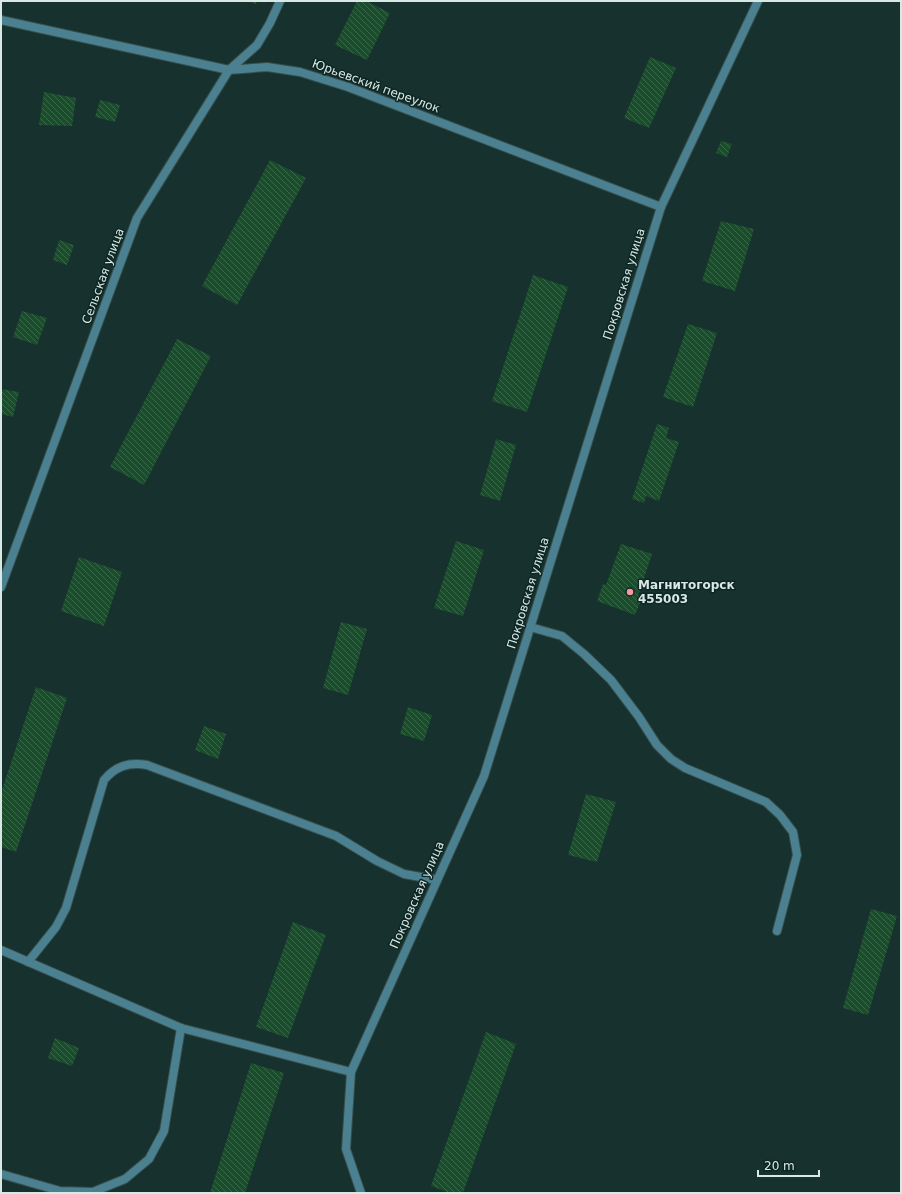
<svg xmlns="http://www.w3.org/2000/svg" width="902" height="1194" font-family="'DejaVu Sans',sans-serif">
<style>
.building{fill:url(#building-back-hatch)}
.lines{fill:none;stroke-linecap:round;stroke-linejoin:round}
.street-casing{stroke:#364e4b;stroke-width:10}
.street{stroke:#4a808f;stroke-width:8}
.poi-dot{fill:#f59b9b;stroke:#0d2724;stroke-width:1.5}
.labels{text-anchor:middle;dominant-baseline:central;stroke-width:3;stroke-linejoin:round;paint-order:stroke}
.street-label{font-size:12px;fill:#d9e8e5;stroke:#0d2724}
.poi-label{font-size:12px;font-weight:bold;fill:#d9e8e5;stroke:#0d2724;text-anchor:start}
</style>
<defs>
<pattern id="building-back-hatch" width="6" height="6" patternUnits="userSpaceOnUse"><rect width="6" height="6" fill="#1a4d2c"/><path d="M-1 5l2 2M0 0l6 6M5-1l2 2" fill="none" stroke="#3b674a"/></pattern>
</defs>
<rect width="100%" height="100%" fill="#17312e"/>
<g class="building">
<polygon points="248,1 257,1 256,4"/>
<polygon points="357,1 366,1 390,13 367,60 335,45"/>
<polygon points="650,57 676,68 649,128 624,118"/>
<polygon points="44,92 76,98 72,126 39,125"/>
<polygon points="100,100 120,105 115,122 95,117"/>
<polygon points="721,141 732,144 727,157 716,153"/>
<polygon points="270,160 306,178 237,305 202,286"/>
<polygon points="721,221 754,229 735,291 702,281"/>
<polygon points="59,240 74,245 67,265 53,260"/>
<polygon points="533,275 568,287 527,412 492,401"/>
<polygon points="22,311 47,318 37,345 13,337"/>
<polygon points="688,324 717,333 693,407 663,397"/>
<polygon points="177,339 211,356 144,485 110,467"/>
<polygon points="1,389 19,392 13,417 1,414"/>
<polygon points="657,424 669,428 666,438 679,442 659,501 646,496 644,503 632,499"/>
<polygon points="496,439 516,445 500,501 480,495"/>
<polygon points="456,541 484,550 463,616 434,608"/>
<polygon points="621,544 652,554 638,596 642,598 635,615 597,601 603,584 606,585"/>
<polygon points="79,557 122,572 104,626 61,611"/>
<polygon points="341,622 367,629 348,695 323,688"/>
<polygon points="36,687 67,698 16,852 1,847 1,793"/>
<polygon points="408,707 432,715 424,741 400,734"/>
<polygon points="204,726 226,734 218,759 195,750"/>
<polygon points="586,794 616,802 597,862 568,855"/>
<polygon points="871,909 897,916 868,1015 843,1008"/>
<polygon points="293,922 326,935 288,1038 256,1027"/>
<polygon points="486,1032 516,1044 463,1193 450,1193 431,1186"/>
<polygon points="55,1038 79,1048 72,1066 48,1058"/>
<polygon points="251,1063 284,1073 245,1193 210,1193"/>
</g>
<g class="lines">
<defs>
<g id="street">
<polyline points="1,20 229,70 267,67 300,72 348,87 661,207"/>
<polyline points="1,587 137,218 229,70 257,45 270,23 280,1"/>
<polyline points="530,627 562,636 584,654 611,680 639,717 657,745 671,759 685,768 766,802 780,815 793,832 797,855 777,931"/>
<polyline points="1,950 181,1028 351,1072"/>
<path d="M 28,962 L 56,927 L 66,908 L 104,780 C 116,766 128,762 147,765 L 336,836 L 377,861 L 404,874 L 437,880"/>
<polyline points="1,1174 60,1191 93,1192 125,1179 149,1159 164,1131 181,1028"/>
<polyline points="361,1193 346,1149 351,1072 484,776 661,207 758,1"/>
</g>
</defs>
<use href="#street" class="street-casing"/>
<use href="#street" class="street"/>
</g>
<circle class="poi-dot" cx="630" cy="592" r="4"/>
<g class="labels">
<g class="street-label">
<text transform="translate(376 86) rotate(20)">Юрьевский переулок</text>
<text transform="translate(103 276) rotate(-70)">Сельская улица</text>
<text transform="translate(624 284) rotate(-73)">Покровская улица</text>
<text transform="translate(528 593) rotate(-73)">Покровская улица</text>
<text transform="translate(417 895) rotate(-66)">Покровская улица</text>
</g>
<g class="poi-label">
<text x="638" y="585">Магнитогорск<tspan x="638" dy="14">455003</tspan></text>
</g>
</g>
<rect width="902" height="1194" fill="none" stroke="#d9e8e5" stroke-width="4"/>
<path d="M758 1170v6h61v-6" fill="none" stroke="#d9e8e5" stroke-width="2"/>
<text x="764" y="1170" font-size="12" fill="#d9e8e5" stroke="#0d2724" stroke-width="3" paint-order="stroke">20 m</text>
</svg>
